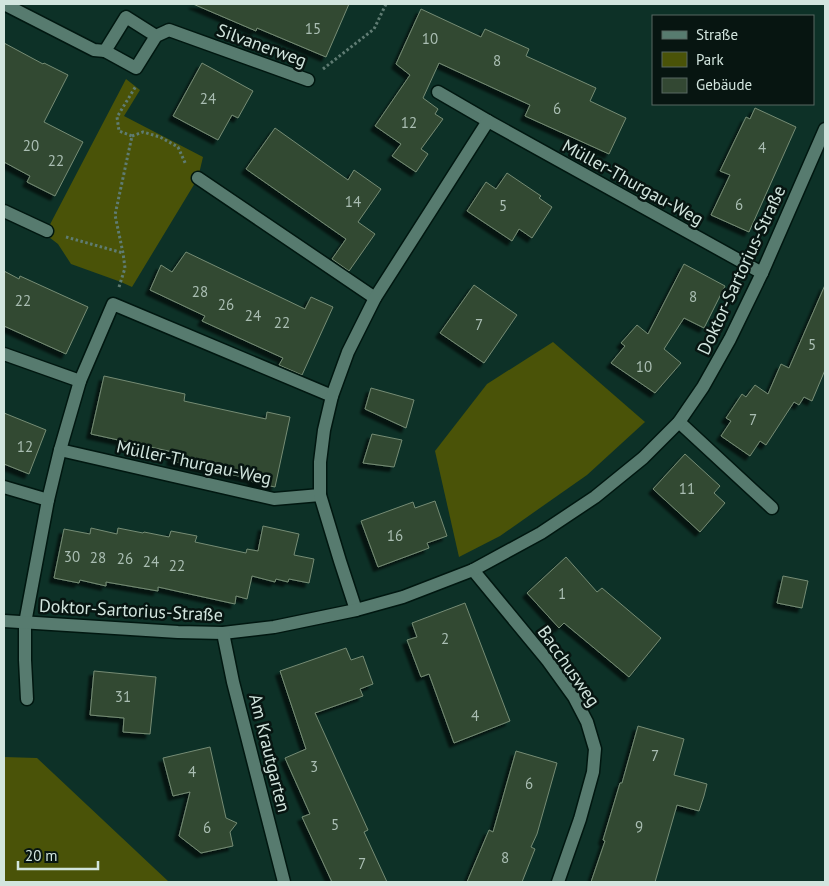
<svg xmlns="http://www.w3.org/2000/svg" width="829" height="886" font-family="'PT Sans',sans-serif">
<style>
.green{fill:#4a5308}
.building{fill:#334833;stroke:#758c74;filter:url(#shadow)}
.lines{fill:none;stroke-linecap:round;stroke-linejoin:round}
.service-casing{stroke:#001710;stroke-width:15}
.minor-casing{stroke:#001710;stroke-width:15}
.path{stroke:#5f7c73;stroke-width:3;stroke-dasharray:2.5 2.5;stroke-linecap:butt}
.service{stroke:#577b6f;stroke-width:12}
.minor{stroke:#577b6f;stroke-width:12}
.labels{text-anchor:middle;dominant-baseline:central;stroke-width:5;stroke-linejoin:round;paint-order:stroke}
.number-label{font-size:15px;fill:#aabeb3}
.street-label{font-size:18px;fill:#d2e5de;stroke:#071511}
</style>
<defs>
<filter id="shadow"><feDropShadow dx="-4.5" dy="4.5" stdDeviation="1" flood-color="#0009"/></filter>
</defs>
<rect width="100%" height="100%" fill="#0d3127"/>
<g class="green">
<polygon points="126,79 140,90 124,116 203,157 198,178 132,287 121,282 71,264 58,244 45,234"/>
<polygon points="553,342 645,422 587,475 500,536 459,557 435,451 487,384"/>
<polygon points="4,757 37,758 169,882 4,882"/>
</g>
<g class="building">
<polygon points="193,4 349,4 326,57 257,28 256,31"/>
<polygon points="421,9 481,37 485,29 529,49 526,56 596,88 590,101 626,118 609,154 525,116 530,105 439,63 423,98 438,109 435,114 443,119 421,149 428,154 416,172 392,156 401,144 375,126 410,75 396,64"/>
<polygon points="4,43 43,64 44,63 68,75 44,122 83,142 55,196 27,182 30,176 4,162"/>
<polygon points="202,63 253,91 238,118 232,115 218,140 173,116"/>
<polygon points="755,108 796,127 749,232 711,215 730,175 720,171 746,117 750,119"/>
<polygon points="275,128 348,180 354,170 381,189 358,222 375,234 349,271 332,259 346,239 246,169"/>
<polygon points="507,173 541,196 539,198 552,207 532,238 519,229 512,241 467,211 486,182 496,189"/>
<polygon points="186,252 305,309 311,297 333,307 302,375 279,365 283,358 202,321 205,316 150,290 161,265 172,272"/>
<polygon points="684,264 725,286 704,328 684,318 664,349 681,363 655,393 611,363 625,346 621,343 637,325 648,334"/>
<polygon points="4,271 19,279 20,276 88,307 66,354 4,326"/>
<polygon points="474,285 517,315 484,363 440,333"/>
<polygon points="825,285 825,370 812,401 804,397 799,405 794,402 766,445 760,441 750,456 721,436 731,421 726,418 742,394 746,397 755,385 768,394 781,364 789,368"/>
<polygon points="104,376 185,394 184,401 266,419 267,412 290,417 275,487 252,482 252,479 171,461 173,452 91,434"/>
<polygon points="371,388 414,400 406,428 365,409"/>
<polygon points="4,413 46,430 29,474 4,464"/>
<polygon points="372,434 402,440 394,467 363,463"/>
<polygon points="685,454 720,486 714,493 725,503 700,532 653,489"/>
<polygon points="435,501 447,536 427,543 429,548 378,567 361,521 413,502 415,508"/>
<polygon points="263,526 299,534 294,555 314,559 309,583 289,579 288,582 276,579 275,582 252,576 247,599 236,596 235,604 158,587 158,591 106,582 106,586 80,580 79,583 54,578 64,529 90,534 91,528 117,534 118,528 143,533 144,532 169,537 171,531 197,536 195,542 246,553 247,549 258,551"/>
<polygon points="566,557 597,592 602,588 661,638 629,677 564,623 559,628 527,593"/>
<polygon points="783,576 808,581 802,608 777,603"/>
<polygon points="465,603 510,721 454,743 429,674 421,677 407,640 417,637 412,623"/>
<polygon points="346,648 351,660 363,656 373,684 360,689 363,696 315,713 368,830 364,832 387,882 332,882 302,817 310,814 285,758 306,749 280,671"/>
<polygon points="94,671 156,677 150,734 123,732 124,718 90,715"/>
<polygon points="638,726 684,739 674,775 707,784 704,796 699,811 677,805 655,882 591,882 605,841 603,840 620,783 622,783"/>
<polygon points="210,747 226,818 237,823 230,832 233,846 201,853 179,836 190,792 173,796 163,758"/>
<polygon points="516,751 557,763 537,834 531,847 535,849 522,882 467,882 489,830 493,832"/>
</g>
<g class="lines">
<defs>
<g id="service">
<polyline points="438,92 488,121"/>
<polyline points="198,178 375,298"/>
<polyline points="4,211 47,231"/>
<polyline points="4,354 80,381"/>
<polyline points="679,422 772,508"/>
<polyline points="60,450 274,499 320,495"/>
<polyline points="4,487 48,500"/>
<polyline points="27,699 25,660 25,623 48,500 60,450 80,381 113,304 332,396"/>
</g>
<g id="minor">
<polyline points="4,4 94,50 105,51"/>
<polyline points="156,36 126,17 105,51 136,68 156,36 169,30 308,80"/>
<polyline points="473,570 548,661 574,697 587,722 595,749 593,772 580,819 558,882"/>
<polyline points="356,610 340,561 320,495 320,462 324,430 332,396 348,352 375,298 488,121 762,273"/>
<polyline points="4,621 178,632 223,633 274,627 356,610 403,597 473,570 541,533 595,497 643,458 679,422 703,387 730,339 762,273 825,129"/>
<polyline points="223,633 233,682 284,882"/>
</g>
</defs>
<use href="#service" class="service-casing"/>
<use href="#minor" class="minor-casing"/>
<g class="path">
<polyline points="323,69 374,29 386,4"/>
<polyline points="132,136 143,132 160,137 178,147 186,165"/>
<polyline points="66,237 123,253"/>
<polyline points="119,287 125,268 123,253 115,215 132,136 119,131 117,117 136,86"/>
</g>
<use href="#service" class="service"/>
<use href="#minor" class="minor"/>
</g>
<g class="labels">
<g class="number-label">
<text x="313" y="28">15</text>
<text x="430" y="38">10</text>
<text x="497" y="60">8</text>
<text x="208" y="98">24</text>
<text x="557" y="108">6</text>
<text x="409" y="122">12</text>
<text x="31" y="145">20</text>
<text x="762" y="147">4</text>
<text x="56" y="160">22</text>
<text x="353" y="201">14</text>
<text x="739" y="204">6</text>
<text x="503" y="205">5</text>
<text x="200" y="291">28</text>
<text x="693" y="296">8</text>
<text x="23" y="300">22</text>
<text x="226" y="304">26</text>
<text x="253" y="315">24</text>
<text x="282" y="322">22</text>
<text x="479" y="324">7</text>
<text x="812" y="344">5</text>
<text x="644" y="366">10</text>
<text x="753" y="419">7</text>
<text x="25" y="446">12</text>
<text x="687" y="488">11</text>
<text x="395" y="535">16</text>
<text x="72" y="556">30</text>
<text x="98" y="557">28</text>
<text x="125" y="558">26</text>
<text x="151" y="561">24</text>
<text x="177" y="565">22</text>
<text x="562" y="593">1</text>
<text x="445" y="638">2</text>
<text x="123" y="696">31</text>
<text x="475" y="715">4</text>
<text x="655" y="755">7</text>
<text x="314" y="766">3</text>
<text x="192" y="771">4</text>
<text x="529" y="783">6</text>
<text x="335" y="824">5</text>
<text x="639" y="826">9</text>
<text x="207" y="827">6</text>
<text x="505" y="857">8</text>
<text x="362" y="863">7</text>
</g>
<g class="street-label">
<text transform="translate(262 45) rotate(20)">Silvanerweg</text>
<text transform="translate(633 182) rotate(29)">Müller-Thurgau-Weg</text>
<text transform="translate(741 270) rotate(-65)">Doktor-Sartorius-Straße</text>
<text transform="translate(194 462) rotate(12)">Müller-Thurgau-Weg</text>
<text transform="translate(131 610) rotate(3)">Doktor-Sartorius-Straße</text>
<text transform="translate(569 666) rotate(55)">Bacchusweg</text>
<text transform="translate(270 753) rotate(76)">Am Krautgarten</text>
</g>
</g>
<rect width="829" height="886" fill="none" stroke="#d2e5de" stroke-width="10"/>
<rect x="652" y="15" width="162" height="90" fill="#071511" stroke="#586863"/>
<rect x="662" y="31" width="25" height="8" fill="#577b6f" stroke="#586863"/>
<text x="696" y="40" font-size="15" fill="#d2e5de">Straße</text>
<rect x="662" y="52" width="25" height="15" fill="#4a5308" stroke="#586863"/>
<text x="696" y="65" font-size="15" fill="#d2e5de">Park</text>
<rect x="662" y="78" width="25" height="15" fill="#334833" stroke="#586863"/>
<text x="696" y="90" font-size="15" fill="#d2e5de">Gebäude</text>
<path d="M18 861v8h80v-8" fill="none" stroke="#d2e5de" stroke-width="2.5"/>
<text x="25" y="861" font-size="15" fill="#d2e5de" stroke="#071511" stroke-width="4" paint-order="stroke">20 m</text>
</svg>
